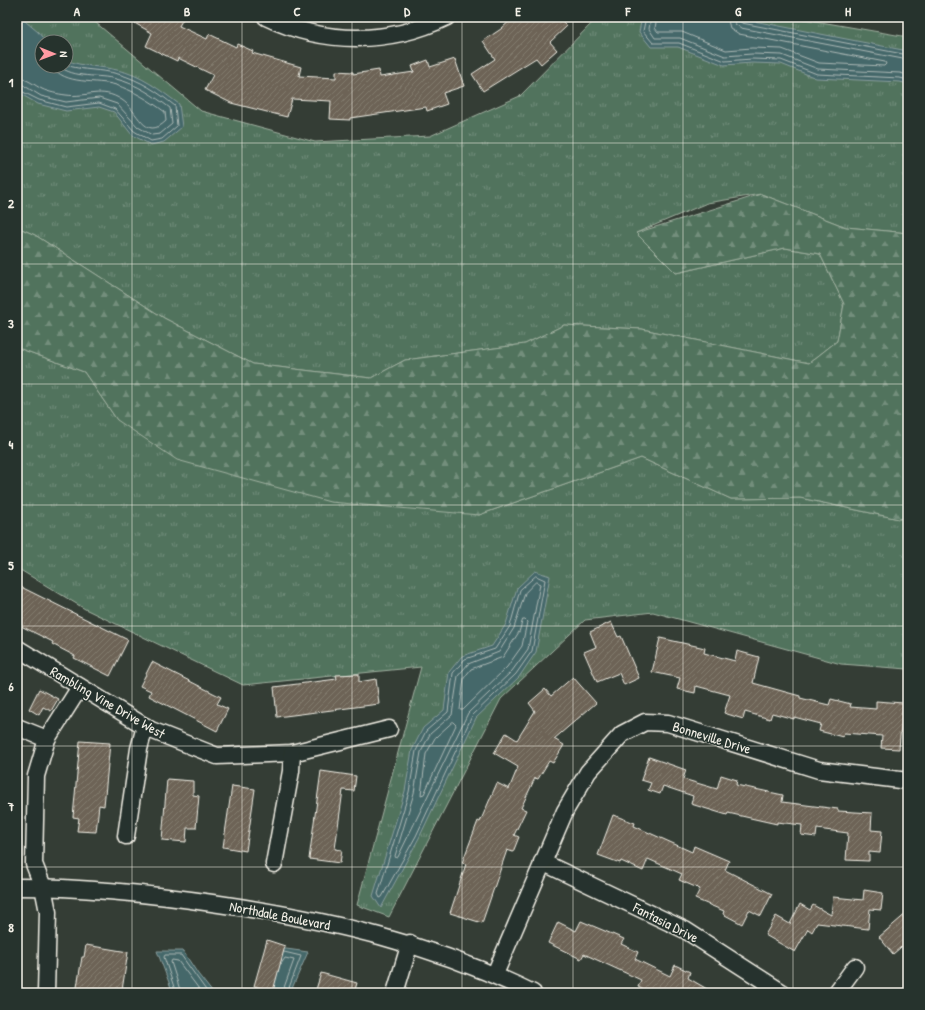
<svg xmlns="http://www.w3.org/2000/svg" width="925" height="1010" font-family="'Patrick Hand',sans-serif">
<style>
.grass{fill:url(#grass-tufts);stroke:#a2b2a2;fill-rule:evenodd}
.forest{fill:url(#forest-firs);stroke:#a2b2a2}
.water{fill:#44676b;stroke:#8a9e9d}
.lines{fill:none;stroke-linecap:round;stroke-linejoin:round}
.shore{stroke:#aebab6;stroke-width:1}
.building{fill:url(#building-hatch);stroke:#f4f1e8}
.minor-casing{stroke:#f4f1e8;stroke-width:19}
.minor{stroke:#26332d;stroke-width:16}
.grid{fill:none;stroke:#f4f1e8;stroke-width:1;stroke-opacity:0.55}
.labels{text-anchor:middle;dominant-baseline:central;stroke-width:3;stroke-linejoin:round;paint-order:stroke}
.street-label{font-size:14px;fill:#f4f1e8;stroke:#26332d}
.neatline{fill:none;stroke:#f4f1e8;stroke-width:1.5}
.grid-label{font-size:13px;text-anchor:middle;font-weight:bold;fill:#f4f1e8}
</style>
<defs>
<pattern id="grass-tufts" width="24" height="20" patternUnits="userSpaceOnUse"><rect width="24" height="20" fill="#51735d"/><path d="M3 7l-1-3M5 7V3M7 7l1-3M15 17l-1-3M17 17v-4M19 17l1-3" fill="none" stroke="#738e7c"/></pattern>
<pattern id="forest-firs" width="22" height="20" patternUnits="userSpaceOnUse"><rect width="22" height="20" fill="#51735d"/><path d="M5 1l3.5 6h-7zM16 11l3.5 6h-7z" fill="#738e7c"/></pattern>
<pattern id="building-hatch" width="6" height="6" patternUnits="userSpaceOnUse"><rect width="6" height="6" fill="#6d6456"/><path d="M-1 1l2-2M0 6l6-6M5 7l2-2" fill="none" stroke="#827b6e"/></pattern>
</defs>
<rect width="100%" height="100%" fill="#343d35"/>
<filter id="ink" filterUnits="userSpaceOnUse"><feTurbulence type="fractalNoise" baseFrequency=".025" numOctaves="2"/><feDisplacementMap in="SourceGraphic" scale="8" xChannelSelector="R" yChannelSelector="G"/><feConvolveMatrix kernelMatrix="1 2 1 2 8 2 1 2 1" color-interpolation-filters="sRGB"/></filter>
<g filter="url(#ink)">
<g class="grass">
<path d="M 17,17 L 89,17 L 201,111 L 315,142 L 430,136 L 520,96 L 598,17 L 792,17 L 908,37 L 908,233 L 846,227 L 761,194 L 707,203 L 636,233 L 676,273 L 785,248 L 820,254 L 844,304 L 837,341 L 809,363 L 642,329 L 564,325 L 525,344 L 405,360 L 371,378 L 253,364 L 164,318 L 35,235 L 17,227 ZM 42,42 L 66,42 L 66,66 L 42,66 Z"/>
<polygon points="17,346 21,349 84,372 117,420 479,515 641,458 731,499 800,498 899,519 908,517 908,669 841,664 653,612 585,620 501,699 389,917 357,905 421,667 243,685 85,609 17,568"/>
</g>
<polygon class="forest" points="761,194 846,227 908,233 908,517 899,519 800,498 731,499 641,458 479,515 330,502 177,460 117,420 84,372 21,349 17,346 17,227 35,235 164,318 253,364 371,378 405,360 525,344 564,325 642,329 809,363 837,341 844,304 820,254 785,248 676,273 636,233"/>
<g class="water">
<path d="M 17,17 L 20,17 L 38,32 L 46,42 L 42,42 L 42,66 L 66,66 L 66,60 C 83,67 100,66 117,70 C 141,75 160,90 179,104 L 182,127 L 164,142 L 151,145 L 132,135 L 114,112 L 99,107 L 66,111 L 38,104 L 17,92 Z"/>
<polygon points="642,17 733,17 908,51 908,84 900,82 816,78 781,64 752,63 724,65 678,47 651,47 639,32"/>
<polygon points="535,571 550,576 536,652 519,677 476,718 419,838 381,908 373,896 405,791 412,750 423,728 444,710 449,672 462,656 492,646 506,624 517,588"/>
<polygon points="279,948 308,952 290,993 258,993"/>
<polygon points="157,951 183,951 198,974 213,993 173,993"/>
</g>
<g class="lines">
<g class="shore">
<polyline points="646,17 643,31 653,43 679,43 725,61 752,59 781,60 817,74 900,78 908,80"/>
<polyline points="651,17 649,29 655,38 680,38 725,56 752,54 782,55 818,69 900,73 908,75"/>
<polyline points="657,17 655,28 658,32 682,32 726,50 752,48 782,49 819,63 884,66 886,64 885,62 739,34 730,28 727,17"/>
<polyline points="733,17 735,24 741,28 908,60"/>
<polyline points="738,17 739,21 742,23 908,55"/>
<path d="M 17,78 C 27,78 34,85 42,89 C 48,92 58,94 66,95 C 87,98 101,86 122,100 C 138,110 144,142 166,121 L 165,112 C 149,100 134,91 116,85 C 97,79 64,86 52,66"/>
<path d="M 17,84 L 23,85 L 41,96 L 66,102 L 99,98 L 117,104 L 138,127 L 152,135 L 160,134 L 172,124 L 170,108 C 154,96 137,84 116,79 C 99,74 74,79 59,66"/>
<path d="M 17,89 L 39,100 L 66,107 L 99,103 L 115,109 L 134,131 L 151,141 L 162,139 L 177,126 L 175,106 C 158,92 140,80 118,74 C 101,69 83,71 66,65"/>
<polygon points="536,576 545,580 532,651 516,674 472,716 416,836 382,897 380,898 378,894 409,792 416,751 426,731 448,712 453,673 465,659 495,649 510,626 520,590"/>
<polygon points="536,582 540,584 528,649 512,671 468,713 398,857 396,858 395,856 414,793 421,752 430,734 452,715 458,676 468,664 499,652 514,628 525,593"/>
<polygon points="523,620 525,620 527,622 522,646 507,667 463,710 460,710 464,678 471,669 503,657 519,632"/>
<polygon points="453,722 456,725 424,794 421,795 426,754 435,738"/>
<polyline points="284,952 301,956 287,993"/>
<polyline points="281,964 285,958 294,960 282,993"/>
<polyline points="176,993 164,957 165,955 181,955 208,993"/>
<polyline points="181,993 171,962 172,960 178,961 202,993"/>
</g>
</g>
<g class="building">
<polygon points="124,17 184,17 179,26 207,39 209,34 236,47 237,44 253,51 252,53 301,67 299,76 336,78 336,71 353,72 353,74 379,70 380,77 414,72 412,66 428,60 430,67 455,59 464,86 443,93 447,104 427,111 426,107 350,118 350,120 330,119 331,101 292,99 287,117 231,103 205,90 213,75 178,58 177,61 146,46 152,33"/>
<polygon points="514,17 558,17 567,26 550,42 557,50 541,64 536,58 483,91 472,74 495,59 483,41 501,29"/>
<polygon points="17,585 128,640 110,676 74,658 75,656 52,644 53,642 17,624"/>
<polygon points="611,622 618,637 621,636 639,678 624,685 619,673 597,682 584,652 596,647 590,632"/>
<polygon points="660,638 705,648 704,653 735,661 737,651 759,657 753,683 800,696 800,698 829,705 831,699 851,704 850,707 876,709 876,701 903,703 899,749 881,748 882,736 844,733 843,737 819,731 821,724 794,717 794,719 772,713 770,719 745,712 743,719 724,713 730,695 696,686 695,693 677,689 680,678 652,672"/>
<polygon points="152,662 221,697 217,704 228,709 217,731 149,696 151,691 140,686"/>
<polygon points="359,674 359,682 376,679 379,704 277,717 274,687 337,679 336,675"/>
<polygon points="573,677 596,703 554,739 564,745 553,763 549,761 538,779 535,778 521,808 526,810 514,835 519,837 513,852 507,850 482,923 450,913 466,864 462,863 478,821 480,822 497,783 509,789 518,767 494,753 506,733 517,740 535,711 529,703 545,689 551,696"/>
<polygon points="39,689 58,699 51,711 43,707 39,715 29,709"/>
<polygon points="80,741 110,743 104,806 99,805 96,832 77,831 79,818 73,817"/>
<polygon points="649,757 686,770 683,779 717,789 721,775 737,780 736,785 783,795 782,802 838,809 838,811 872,813 871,830 882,831 880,853 869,852 869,861 846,860 848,833 817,829 816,837 801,835 802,825 777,822 777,824 728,813 727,815 691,804 693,796 663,786 660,794 648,790 651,783 641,780"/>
<polygon points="321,771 356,776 354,791 343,790 335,849 342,850 340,863 309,859"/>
<polygon points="167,779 193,781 193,795 199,796 196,828 187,828 186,842 162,840"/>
<polygon points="232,786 255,789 246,851 223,847"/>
<polygon points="613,815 635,823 634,826 692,852 694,846 729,861 725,870 772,894 761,916 749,910 742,924 723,914 724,911 695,899 700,889 679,880 682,874 648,859 643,871 621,861 620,863 598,855"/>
<polygon points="864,890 883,893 881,910 870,909 868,929 817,923 812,932 808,929 795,952 765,935 776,916 790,924 800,904 810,910 813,905 831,915 833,897 863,900"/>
<polygon points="908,912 908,941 893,954 879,937"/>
<polygon points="581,921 624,939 621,944 638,952 635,959 670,976 675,965 690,972 688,978 714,993 650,993 638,987 641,980 584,954 581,959 548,943 558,922 576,931"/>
<polygon points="267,940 285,946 273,991 254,986"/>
<polygon points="86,945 128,952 122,990 116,989 115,993 76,993 82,957 84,957"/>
<polygon points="321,973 357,983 354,993 315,993"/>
</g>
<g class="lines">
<defs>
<g id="minor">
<path d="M 266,17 C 324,45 389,45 447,17"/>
<polyline points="17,648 151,730 217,756 292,753 389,729"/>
<polyline points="17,727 47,739"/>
<polyline points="126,836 139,749 145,726"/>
<polyline points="542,862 685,930 783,993"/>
<polyline points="274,864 291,771 292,753"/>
<path d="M 17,887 C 85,887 152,894 219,904 C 329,920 433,944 533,993"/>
<polyline points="495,974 565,811 588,772 622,734 645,722 668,723 819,770 908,781"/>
<polyline points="46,993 48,912 43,887 34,864 36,776 47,739 80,687"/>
<polyline points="395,993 410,943"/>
<polyline points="836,993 855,967"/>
</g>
</defs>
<use href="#minor" class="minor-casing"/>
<use href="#minor" class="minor"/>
</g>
</g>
<path class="grid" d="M 132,17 L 132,993M 242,17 L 242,993M 352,17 L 352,993M 462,17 L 462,993M 573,17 L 573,993M 683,17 L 683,993M 793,17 L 793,993M 17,143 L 908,143M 17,264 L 908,264M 17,384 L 908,384M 17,505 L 908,505M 17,626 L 908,626M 17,746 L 908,746M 17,867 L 908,867"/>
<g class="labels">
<g class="street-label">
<text transform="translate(108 702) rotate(30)">Rambling Vine Drive West</text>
<text transform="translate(712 737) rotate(17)">Bonneville Drive</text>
<text transform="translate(280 915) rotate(11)">Northdale Boulevard</text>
<text transform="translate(666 922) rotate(27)">Fantasia Drive</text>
</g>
</g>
<rect width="925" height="1010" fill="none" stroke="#26332d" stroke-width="44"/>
<g transform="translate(54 54) rotate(91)"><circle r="19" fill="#26332d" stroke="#787f78"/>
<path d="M0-3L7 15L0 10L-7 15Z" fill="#ff9aa2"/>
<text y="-6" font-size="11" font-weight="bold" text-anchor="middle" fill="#f4f1e8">N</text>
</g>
<rect x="22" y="22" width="881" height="966" class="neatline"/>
<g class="grid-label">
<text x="77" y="16">A</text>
<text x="187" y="16">B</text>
<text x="297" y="16">C</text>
<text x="407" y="16">D</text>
<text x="518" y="16">E</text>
<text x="628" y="16">F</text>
<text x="738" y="16">G</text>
<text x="848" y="16">H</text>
<text x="11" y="87">1</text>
<text x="11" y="208">2</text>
<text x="11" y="328">3</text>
<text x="11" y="449">4</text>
<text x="11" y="570">5</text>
<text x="11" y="691">6</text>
<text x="11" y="811">7</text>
<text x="11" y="932">8</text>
</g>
</svg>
